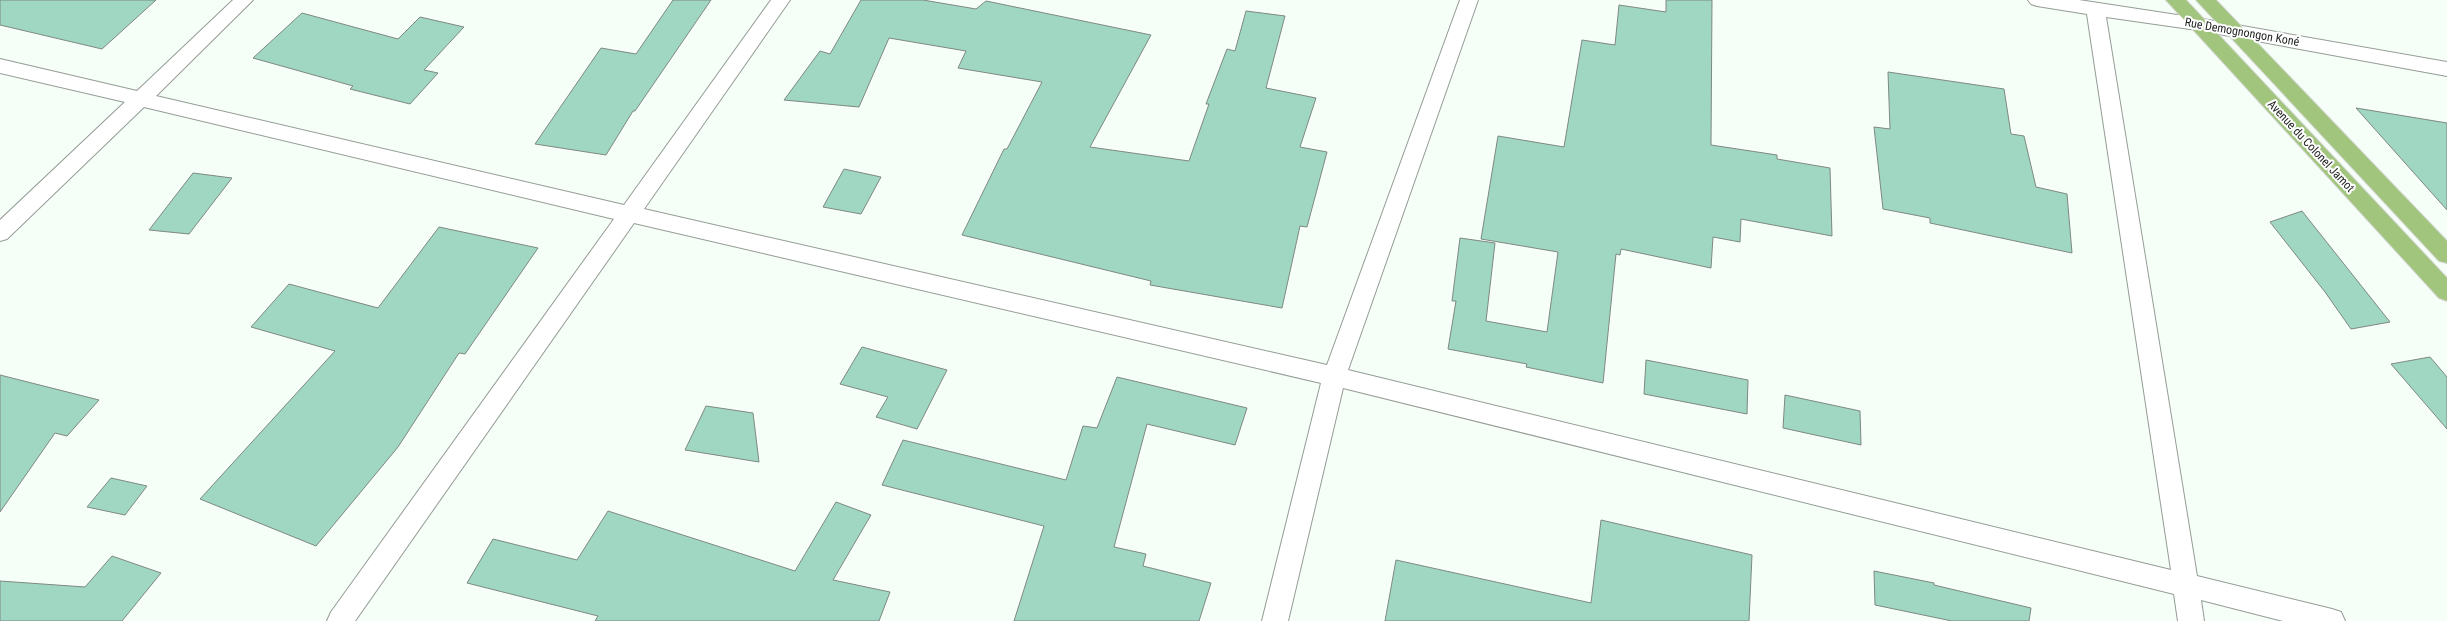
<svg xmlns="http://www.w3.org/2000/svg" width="2447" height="621" font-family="'Roboto Condensed',sans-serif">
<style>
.building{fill:#9fd7c3;stroke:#7f8884}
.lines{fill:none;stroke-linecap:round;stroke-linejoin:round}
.minor-casing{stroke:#959c96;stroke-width:2}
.primary-casing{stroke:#d7d8d7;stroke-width:2}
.minor{fill:#fff;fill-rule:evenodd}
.primary{fill:#a1c57c;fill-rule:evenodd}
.labels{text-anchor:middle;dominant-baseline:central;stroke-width:4;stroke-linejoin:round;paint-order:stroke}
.street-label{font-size:12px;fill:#232623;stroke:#fff}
</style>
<rect width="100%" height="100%" fill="#f6fef8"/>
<g class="building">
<polygon points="0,0 156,0 102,49 0,25"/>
<polygon points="673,0 711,0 635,111 633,111 606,155 535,144 601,48 636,54"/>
<polygon points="861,0 923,0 976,9 986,1 1151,35 1090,147 1189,161 1209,104 1206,104 1227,49 1235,51 1246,11 1285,16 1266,88 1316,98 1300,147 1327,152 1307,227 1300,226 1282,308 1150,285 1151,281 962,235 1004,149 1007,149 1042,82 958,68 966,51 889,38 859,107 784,100 820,51 830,54"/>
<polygon points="1666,0 1712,0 1711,145 1777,155 1777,159 1830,168 1832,236 1741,219 1740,242 1713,237 1711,268 1621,249 1620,255 1616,254 1603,383 1526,367 1527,364 1448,349 1456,301 1452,301 1460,238 1495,243 1486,321 1547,332 1558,252 1481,239 1498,136 1564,147 1582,40 1615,45 1619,5 1666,12"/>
<polygon points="302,13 398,39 420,17 464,27 424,70 438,73 410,104 350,89 353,86 253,58"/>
<polygon points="1888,72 2004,89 2011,134 2024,136 2036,187 2067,194 2072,253 1930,223 1930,218 1883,209 1874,127 1890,129"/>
<polygon points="2356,108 2447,123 2447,210"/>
<polygon points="844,169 881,177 861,214 823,207"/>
<polygon points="193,173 232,178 189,234 149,230"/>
<polygon points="2302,211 2390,322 2351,329 2325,292 2270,222"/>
<polygon points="439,227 538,248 465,354 459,353 398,447 316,546 200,499 335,351 251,327 289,284 378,308"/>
<polygon points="862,347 947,370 917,429 876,417 888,397 840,384"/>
<polygon points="2430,357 2447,377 2447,429 2391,364"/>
<polygon points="1646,360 1748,380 1747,414 1644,394"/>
<polygon points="0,375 99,400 67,436 55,433 0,512"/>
<polygon points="1117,377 1247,408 1235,445 1147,424 1114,547 1146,554 1143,566 1211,583 1199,621 1014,621 1044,526 882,485 903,440 1066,480 1083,426 1097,428"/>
<polygon points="1785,395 1860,411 1861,445 1783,428"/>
<polygon points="706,406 753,413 759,462 685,450"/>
<polygon points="111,478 147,486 125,515 87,507"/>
<polygon points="836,502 871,515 833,580 890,592 879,621 595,621 598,616 467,583 493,539 577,560 608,511 795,571"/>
<polygon points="1601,520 1752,555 1749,621 1385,621 1396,560 1591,603"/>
<polygon points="112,556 161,573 122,621 0,621 0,581 85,587"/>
<polygon points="1874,571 1934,583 1934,585 2031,608 2029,621 1952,621 1875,605"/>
</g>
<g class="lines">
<defs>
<polygon id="minor" points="233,0 253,0 156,96 624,205 771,0 790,0 644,209 1327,365 1460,0 1478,0 1348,370 2171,570 2087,14 2037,6 2031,4 2028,0 2079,0 2197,18 2447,62 2447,76 2197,30 2106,17 2197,576 2332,609 2341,612 2345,621 2283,621 2201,600 2204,621 2178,621 2174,594 1343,388 1288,621 1262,621 1321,383 634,223 355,621 327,621 331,612 614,219 144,107 7,239 0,241 0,220 125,102 0,73 0,59 137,91"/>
<g id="primary">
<polygon points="2166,0 2186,0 2447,278 2447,301 2439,298"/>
<polygon points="2196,0 2216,0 2447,241 2447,263 2439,261"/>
</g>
</defs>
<use href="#minor" class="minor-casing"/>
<use href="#primary" class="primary-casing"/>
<use href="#minor" class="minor"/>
<use href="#primary" class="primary"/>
</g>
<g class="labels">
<g class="street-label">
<text transform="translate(2242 32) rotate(10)">Rue Demognongon Koné</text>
<text transform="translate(2311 146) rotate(47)">Avenue du Colonel Jamot</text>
</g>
</g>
</svg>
